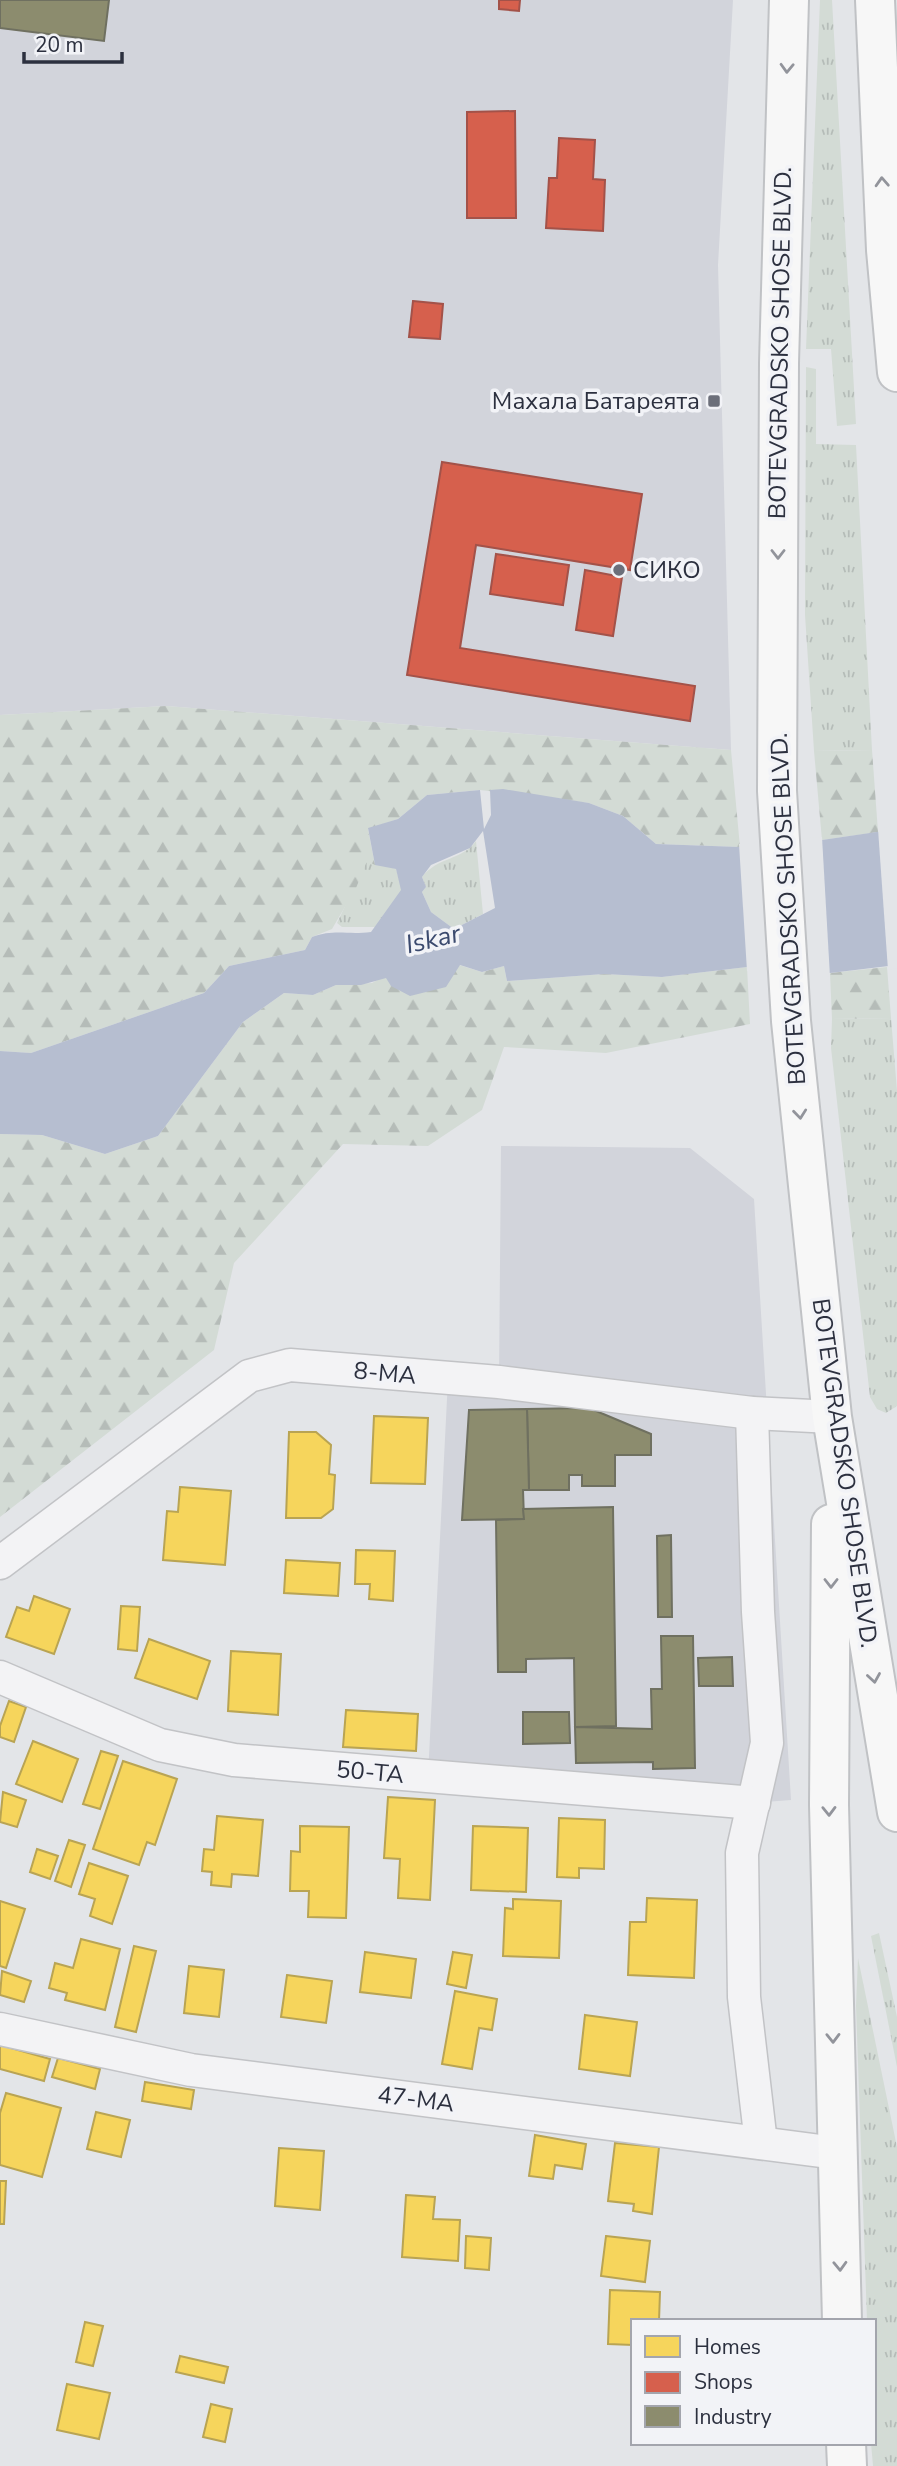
<svg xmlns="http://www.w3.org/2000/svg" width="897" height="2466" font-family="'Nunito Sans',sans-serif">
<style>
.built{fill:#d2d4db}
.grass{fill:url(#grass-tufts)}
.forest{fill:url(#forest-firs)}
.water{fill:#b6bed0;fill-rule:evenodd}
.pier{fill:#e3e5e8}
.homes{fill:#f6d55c;stroke:#b9a453;stroke-width:2}
.shops{fill:#d6604d;stroke:#a35249;stroke-width:2}
.industry{fill:#8c8c6e;stroke:#6f7060;stroke-width:2}
.lines{fill:none;stroke-linecap:round;stroke-linejoin:round}
.minor-casing{stroke:#c2c3c6;stroke-width:35}
.primary-casing{stroke:#c0c2c5;stroke-width:42}
.minor{stroke:#f3f3f5;stroke-width:32}
.primary{stroke:#f7f7f7;stroke-width:38}
.oneway{stroke:#92949b}
.poi-dot{fill:#6c6f7a;stroke:#f2f3f7;stroke-width:2.5}
.labels{text-anchor:middle;dominant-baseline:central;stroke-width:7;stroke-linejoin:round;paint-order:stroke}
.street-label{font-size:24px;fill:#2c303f;stroke:#f2f3f7}
.poi-label{font-size:24px;fill:#2c303f;stroke:#f2f3f7;text-anchor:end}
.water-label{font-size:26px;font-style:italic;fill:#3b4a6e;stroke:#f2f3f7}
</style>
<defs>
<pattern id="grass-tufts" width="24" height="20" patternUnits="userSpaceOnUse" patternTransform="scale(1.75)"><rect width="24" height="20" fill="#d3dbd5"/><path d="M3 7l-1-3M5 7V3M7 7l1-3M15 17l-1-3M17 17v-4M19 17l1-3" fill="none" stroke="#b5bcb8"/></pattern>
<pattern id="forest-firs" width="22" height="20" patternUnits="userSpaceOnUse" patternTransform="scale(1.75)"><rect width="22" height="20" fill="#d3dbd5"/><path d="M5 1l3.5 6h-7zM16 11l3.5 6h-7z" fill="#b5bcb8"/></pattern>
</defs>
<rect width="100%" height="100%" fill="#e3e5e8"/>
<g class="built">
<polygon points="0,0 733,0 718,265 731,750 166,706 0,715"/>
<polygon points="501,1146 690,1148 754,1199 791,1800 754,1803 428,1776 448,1379 499,1382"/>
</g>
<g class="grass">
<polygon points="820,0 832,0 856,424 837,426 831,349 806,349"/>
<polygon points="806,367 816,369 816,444 856,445 872,750 814,751 805,615"/>
<path d="M 476,841 L 483,914 L 454,929 L 431,912 L 422,892 L 426,887 L 422,877 C 437,857 463,860 476,841 Z"/>
<polygon points="367,860 396,869 402,890 377,927 342,927 337,923"/>
<polygon points="891,1018 897,1091 897,1406 886,1413 877,1409 870,1397 831,1048 832,1019"/>
<polygon points="879,1933 897,2017 897,2067 871,1936"/>
<polygon points="858,1958 897,2147 897,2466 873,2466 871,2443 874,2443 874,2321 867,2321 856,2006"/>
</g>
<g class="forest">
<polygon points="166,706 731,750 740,847 656,844 623,816 589,803 480,790 427,795 398,819 368,829 375,865 367,861 356,888 332,929 312,937 305,950 229,966 204,993 31,1053 0,1051 0,715"/>
<polygon points="872,750 878,832 822,840 814,751"/>
<polygon points="459,965 482,972 504,966 507,981 604,974 662,977 747,967 750,1024 606,1053 504,1047 482,1110 428,1146 343,1144 234,1263 214,1350 0,1517 0,1134 42,1135 105,1154 158,1136 243,1022 284,993 313,995 336,985 372,983 381,978"/>
<polygon points="887,967 891,1018 832,1019 830,973"/>
</g>
<path class="water" d="M 503,789 L 589,803 L 623,816 L 656,844 L 740,847 L 822,840 L 897,829 L 897,965 L 830,973 L 747,967 L 662,977 L 604,974 L 507,981 L 504,966 L 482,972 L 460,965 L 446,987 L 410,996 L 391,986 L 386,978 L 361,985 L 336,985 L 313,995 L 284,993 L 243,1022 L 158,1136 L 105,1154 L 42,1135 L 0,1134 L 0,1051 L 31,1053 L 204,993 L 229,966 L 305,950 L 312,937 C 334,929 347,935 371,932 L 401,890 L 396,869 L 375,865 L 368,828 L 398,819 L 427,795 L 480,790 L 484,829 L 491,815 L 490,790 ZM 483,831 L 495,908 L 454,929 L 431,912 L 422,892 L 426,887 L 422,877 L 431,865 L 470,848 Z"/>
<g class="pier">
<polygon points="897,825 897,968 888,970 878,829"/>
<polygon points="822,837 830,977 747,971 739,844"/>
</g>
<g class="homes">
<polygon points="374,1416 428,1418 425,1484 371,1483"/>
<polygon points="289,1432 316,1432 331,1445 329,1474 335,1475 333,1509 321,1518 286,1518"/>
<polygon points="180,1487 231,1491 225,1565 163,1560 167,1511 178,1512"/>
<polygon points="356,1550 395,1551 393,1601 369,1599 370,1584 355,1584"/>
<polygon points="286,1560 340,1563 338,1596 284,1593"/>
<polygon points="34,1596 70,1609 54,1654 6,1637 17,1607 29,1611"/>
<polygon points="121,1606 140,1607 137,1651 118,1649"/>
<polygon points="149,1639 210,1661 197,1699 135,1678"/>
<polygon points="231,1651 281,1654 278,1715 228,1711"/>
<polygon points="9,1701 26,1707 14,1742 0,1737 0,1726"/>
<polygon points="346,1710 418,1714 416,1751 343,1747"/>
<polygon points="33,1741 78,1759 62,1802 16,1784"/>
<polygon points="101,1751 118,1756 100,1809 83,1804"/>
<polygon points="123,1761 177,1779 155,1845 147,1842 139,1865 93,1849"/>
<polygon points="3,1792 26,1800 17,1827 0,1822"/>
<polygon points="388,1797 435,1800 430,1900 398,1898 400,1859 384,1858"/>
<polygon points="217,1816 263,1820 258,1876 232,1874 231,1887 211,1885 212,1872 202,1871 204,1849 214,1850"/>
<polygon points="559,1818 605,1820 604,1869 579,1868 579,1878 557,1877"/>
<polygon points="300,1826 349,1827 346,1918 308,1917 309,1891 290,1891 291,1851 300,1852"/>
<polygon points="473,1826 528,1828 526,1892 471,1890"/>
<polygon points="69,1840 85,1845 71,1887 55,1881"/>
<polygon points="37,1849 58,1856 50,1879 30,1872"/>
<polygon points="89,1863 128,1876 112,1924 90,1916 95,1899 79,1894"/>
<polygon points="647,1898 697,1900 694,1978 628,1975 630,1922 646,1922"/>
<polygon points="513,1899 561,1901 559,1958 503,1956 505,1908 513,1909"/>
<polygon points="0,1901 25,1909 6,1968 0,1966"/>
<polygon points="81,1939 120,1949 105,2010 65,2000 67,1993 49,1988 55,1963 73,1968"/>
<polygon points="134,1946 156,1951 136,2032 115,2027"/>
<polygon points="365,1952 416,1959 411,1998 360,1992"/>
<polygon points="453,1952 472,1955 466,1988 447,1984"/>
<polygon points="189,1966 224,1970 219,2017 184,2013"/>
<polygon points="2,1971 31,1981 24,2002 0,1995"/>
<polygon points="287,1975 332,1981 326,2023 281,2017"/>
<polygon points="455,1991 497,1999 492,2030 479,2028 472,2069 442,2064"/>
<polygon points="585,2015 637,2022 630,2076 579,2069"/>
<polygon points="0,2045 50,2059 44,2081 0,2069"/>
<polygon points="58,2058 100,2069 95,2089 52,2077"/>
<polygon points="145,2082 194,2090 191,2109 142,2101"/>
<polygon points="6,2093 61,2108 42,2177 0,2165 0,2113"/>
<polygon points="96,2112 130,2120 121,2157 87,2149"/>
<polygon points="535,2135 586,2144 582,2169 555,2165 553,2179 529,2176"/>
<polygon points="615,2143 659,2147 652,2214 633,2211 634,2204 608,2201"/>
<polygon points="279,2148 324,2151 320,2210 275,2206"/>
<polygon points="0,2181 6,2181 4,2224 0,2224"/>
<polygon points="406,2195 435,2197 433,2219 460,2220 458,2261 402,2257"/>
<polygon points="466,2236 491,2238 489,2270 465,2268"/>
<polygon points="606,2236 650,2241 645,2282 601,2276"/>
<polygon points="610,2290 660,2292 659,2321 633,2321 633,2345 608,2344"/>
<polygon points="85,2322 103,2326 93,2366 76,2362"/>
<polygon points="180,2356 228,2367 224,2383 176,2372"/>
<polygon points="67,2384 110,2393 99,2439 57,2430"/>
<polygon points="211,2404 232,2409 225,2442 203,2437"/>
</g>
<g class="shops">
<polygon points="499,0 520,0 519,11 499,9"/>
<polygon points="515,111 516,218 467,218 467,112"/>
<polygon points="559,138 595,140 593,179 605,180 603,231 546,228 549,178 557,178"/>
<polygon points="413,301 443,304 440,339 409,337"/>
<polygon points="442,462 642,494 630,570 476,545 460,648 695,686 690,721 407,675"/>
<polygon points="496,554 569,565 563,605 490,594"/>
<polygon points="585,570 622,577 613,636 576,630"/>
</g>
<g class="industry">
<polygon points="0,0 109,0 104,41 0,28"/>
<polygon points="589,1408 651,1434 651,1455 615,1455 615,1486 582,1486 582,1475 569,1475 569,1490 529,1490 527,1409"/>
<polygon points="527,1409 529,1490 523,1490 524,1519 462,1520 469,1410"/>
<polygon points="613,1507 616,1726 575,1727 574,1658 526,1659 526,1672 498,1672 496,1520 524,1519 523,1509"/>
<polygon points="671,1535 672,1617 658,1617 657,1536"/>
<polygon points="661,1636 693,1636 695,1768 653,1769 653,1762 576,1763 575,1727 652,1729 651,1689 662,1689"/>
<polygon points="732,1657 733,1686 699,1686 698,1658"/>
<polygon points="523,1712 569,1712 570,1743 523,1744"/>
</g>
<g class="lines">
<defs>
<g id="minor">
<polyline points="752,1413 758,1612 767,1743 742,1853 744,1997 761,2143"/>
<polyline points="0,1563 249,1376 290,1365 499,1382 752,1413 832,1417"/>
<polyline points="0,1677 160,1745 234,1760 754,1803"/>
<polyline points="0,2029 191,2070 836,2153"/>
</g>
<g id="primary">
<polyline points="789,0 779,363 777,791 791,1021 832,1417 897,1812"/>
<polyline points="875,0 886,250 897,372"/>
<polyline points="831,1524 829,1805 842,2321"/>
<polyline points="846,2443 847,2466"/>
</g>
</defs>
<use href="#minor" class="minor-casing"/>
<use href="#primary" class="primary-casing"/>
<use href="#minor" class="minor"/>
<use href="#primary" class="primary"/>
</g>
<defs><path id="oneway-chevron" d="M-2-3.5L2.5 0L-2 3.5" fill="none" stroke-width="1.6" stroke-linecap="round" stroke-linejoin="round" transform="scale(1.75)"/></defs>
<g class="oneway">
<use href="#oneway-chevron" transform="translate(787 68) rotate(92)"/>
<use href="#oneway-chevron" transform="translate(882 182) rotate(-93)"/>
<use href="#oneway-chevron" transform="translate(778 554) rotate(90)"/>
<use href="#oneway-chevron" transform="translate(800 1114) rotate(84)"/>
<use href="#oneway-chevron" transform="translate(831 1583) rotate(90)"/>
<use href="#oneway-chevron" transform="translate(874 1678) rotate(81)"/>
<use href="#oneway-chevron" transform="translate(829 1811) rotate(89)"/>
<use href="#oneway-chevron" transform="translate(833 2038) rotate(89)"/>
<use href="#oneway-chevron" transform="translate(840 2266) rotate(88)"/>
</g>
<g class="poi-dot">
<rect x="707" y="394" width="14" height="14" rx="3.5"/>
<circle cx="619" cy="570" r="7"/>
</g>
<g class="labels">
<g class="street-label">
<text transform="translate(780 343) rotate(-89)">BOTEVGRADSKO SHOSE BLVD.</text>
<text transform="translate(788 909) rotate(-93)">BOTEVGRADSKO SHOSE BLVD.</text>
<text transform="translate(385 1373) rotate(5)">8-МА</text>
<text transform="translate(845 1473) rotate(82)">BOTEVGRADSKO SHOSE BLVD.</text>
<text transform="translate(370 1772) rotate(5)">50-ТА</text>
<text transform="translate(416 2099) rotate(7)">47-МА</text>
</g>
<g class="poi-label">
<text x="700" y="401">Махала Батареята</text>
<text x="633" y="570" text-anchor="start">СИКО</text>
</g>
<g class="water-label">
<text transform="translate(433 939) rotate(-13)">Iskar</text>
</g>
</g>
<rect x="631" y="2319" width="245" height="126" fill="#f2f3f7" stroke="#a3a5ad" stroke-width="2"/>
<rect x="645" y="2336" width="35" height="21" fill="#f6d55c" stroke="#a3a5ad" stroke-width="2"/>
<text x="694" y="2354" font-size="21" fill="#2c303f">Homes</text>
<rect x="645" y="2372" width="35" height="21" fill="#d6604d" stroke="#a3a5ad" stroke-width="2"/>
<text x="694" y="2389" font-size="21" fill="#2c303f">Shops</text>
<rect x="645" y="2406" width="35" height="21" fill="#8c8c6e" stroke="#a3a5ad" stroke-width="2"/>
<text x="694" y="2424" font-size="21" fill="#2c303f">Industry</text>
<path d="M24 52v10h98v-10" fill="none" stroke="#2c303f" stroke-width="3.5"/>
<text x="35" y="52" font-size="21" fill="#2c303f" stroke="#f2f3f7" stroke-width="5" paint-order="stroke">20 m</text>
</svg>
